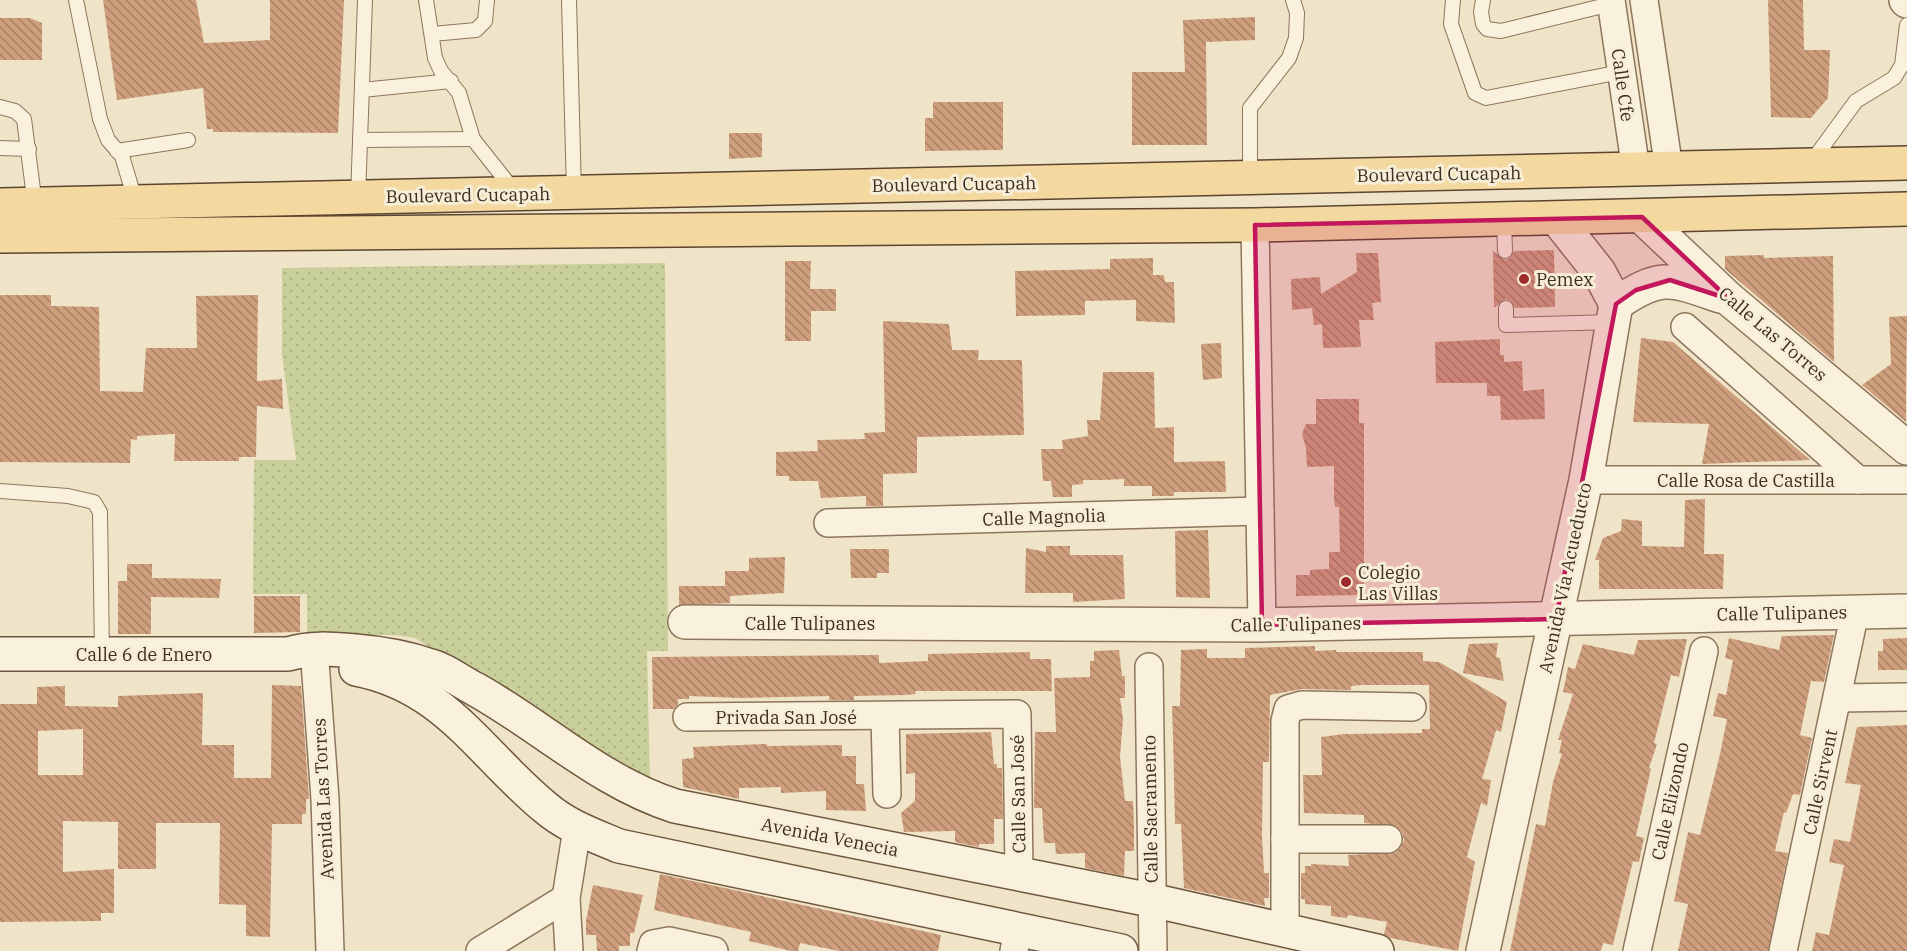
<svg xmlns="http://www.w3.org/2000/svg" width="1907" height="951" font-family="'IBM Plex Serif',serif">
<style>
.grass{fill:url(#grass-dots)}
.building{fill:url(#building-back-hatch);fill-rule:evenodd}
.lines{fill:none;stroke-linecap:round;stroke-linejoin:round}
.service-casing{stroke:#8d765c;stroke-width:16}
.minor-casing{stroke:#8d765c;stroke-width:30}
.tertiary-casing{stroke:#8d765c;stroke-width:36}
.secondary-casing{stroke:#6f573f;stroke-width:36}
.primary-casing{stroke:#5b4430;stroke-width:36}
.service{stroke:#faf1dc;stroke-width:14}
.minor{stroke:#faf1dc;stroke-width:27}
.tertiary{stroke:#faf1dc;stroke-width:33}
.secondary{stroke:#faf1dc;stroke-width:33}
.primary{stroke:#f3d9a0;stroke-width:33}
.marked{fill:#c2185b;fill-opacity:0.2;stroke:#c2185b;stroke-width:4.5;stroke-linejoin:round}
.poi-dot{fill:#9e2a2b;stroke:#f7eed8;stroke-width:2}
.labels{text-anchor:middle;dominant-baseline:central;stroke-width:6;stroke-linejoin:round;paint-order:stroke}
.street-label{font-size:18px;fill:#3d2e20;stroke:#f7eed8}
.poi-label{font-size:18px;fill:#3d2e20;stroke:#f7eed8;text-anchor:start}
</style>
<defs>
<pattern id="grass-dots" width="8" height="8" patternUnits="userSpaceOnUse" patternTransform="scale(1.5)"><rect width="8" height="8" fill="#c9cf9b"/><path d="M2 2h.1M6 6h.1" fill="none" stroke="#aeb285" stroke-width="1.8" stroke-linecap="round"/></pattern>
<pattern id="building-back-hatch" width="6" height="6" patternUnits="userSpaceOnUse" patternTransform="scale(1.5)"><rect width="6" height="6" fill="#cf9f7d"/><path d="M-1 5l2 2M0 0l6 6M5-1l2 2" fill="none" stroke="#a98266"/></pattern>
</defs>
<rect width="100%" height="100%" fill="#f0e4c8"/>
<polygon class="grass" points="665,263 668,651 647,651 650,782 628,773 415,638 395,635 307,635 307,594 253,594 254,460 296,460 282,354 282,268"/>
<g class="building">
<polygon points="103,0 196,0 204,43 270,40 270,0 344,0 338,133 213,132 213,129 207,129 203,88 117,100"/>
<polygon points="1768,0 1803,0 1804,50 1830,50 1828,98 1811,118 1771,117"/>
<polygon points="1255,17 1255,40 1206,42 1207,145 1132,145 1132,72 1185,72 1183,20"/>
<polygon points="0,18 30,18 42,23 42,60 0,60"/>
<polygon points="933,102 1003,102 1003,150 925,151 925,118 933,118"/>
<polygon points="729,133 762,133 762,157 729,159"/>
<polygon points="1554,250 1555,307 1515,308 1511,301 1505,299 1494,308 1493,251 1505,260 1510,258 1514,251"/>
<polygon points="1356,253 1378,253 1381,302 1372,303 1374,320 1359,320 1361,347 1323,348 1322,324 1314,325 1312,308 1292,310 1291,279 1320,277 1321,294 1357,272"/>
<polygon points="1764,255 1764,258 1833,256 1834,362 1725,269 1725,256"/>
<polygon points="1153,258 1153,275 1164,275 1165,282 1174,282 1175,323 1136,321 1136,300 1085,301 1085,315 1016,316 1015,271 1110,269 1110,259"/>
<polygon points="785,261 811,261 810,289 836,289 836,311 811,311 811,341 785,341"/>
<polygon points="0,295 51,295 51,306 99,307 100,391 143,392 146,348 197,348 196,296 258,295 257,381 282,379 283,409 257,406 256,457 239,457 239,461 174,461 175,434 137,436 137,440 131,439 130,463 0,462"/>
<polygon points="1907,316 1906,397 1906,422 1862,385 1891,364 1889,317"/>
<polygon points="883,321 949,324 952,350 979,350 978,360 1022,360 1024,435 917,437 917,473 883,474 883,506 866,506 866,496 821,498 818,481 789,481 789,476 776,476 776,452 818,451 817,440 865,439 864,433 885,432"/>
<polygon points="1641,338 1673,342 1810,460 1702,464 1709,424 1633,422"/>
<polygon points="1500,339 1500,355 1504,355 1504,362 1522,361 1523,391 1544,389 1545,419 1501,420 1500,396 1487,396 1487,383 1436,383 1435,342"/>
<polygon points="1221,343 1222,378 1203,380 1201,344"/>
<polygon points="1103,372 1154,372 1155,428 1174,427 1174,462 1225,461 1226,492 1174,492 1174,496 1152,496 1152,486 1124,486 1124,479 1104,480 1083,480 1083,484 1072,485 1072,497 1053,497 1051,481 1043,481 1041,449 1063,449 1062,440 1088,436 1087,420 1100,420"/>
<polygon points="1316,399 1359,399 1359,423 1364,423 1364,595 1296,596 1296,575 1310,575 1310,570 1329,569 1329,552 1340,552 1339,507 1335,507 1334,499 1334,466 1307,467 1306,448 1302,434 1306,424 1316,424"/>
<polygon points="1705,499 1704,554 1724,554 1723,589 1599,589 1599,560 1595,560 1603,538 1621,531 1622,519 1642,521 1642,546 1684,547 1685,500"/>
<polygon points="1208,530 1210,598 1176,597 1175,531"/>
<polygon points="1046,546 1070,546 1070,555 1123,555 1125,599 1073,602 1073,593 1025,593 1026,548 1046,552"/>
<polygon points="850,549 889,549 889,573 877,573 877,578 851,578"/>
<polygon points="785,557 784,593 730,596 730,603 679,605 679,586 725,586 725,571 749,571 749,558"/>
<polygon points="127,564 152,564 152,578 221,579 219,598 151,597 151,634 118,634 118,581 127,581"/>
<polygon points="254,596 300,596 300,632 254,633"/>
<polygon points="1834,635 1824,682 1811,681 1800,735 1812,738 1800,795 1793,794 1786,813 1784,812 1775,851 1788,853 1768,951 1678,951 1688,904 1674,901 1688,832 1700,835 1720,754 1727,719 1713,716 1718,693 1726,695 1733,660 1725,658 1729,638 1779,650 1782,636"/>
<polygon points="1907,638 1907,670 1878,670 1878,651 1883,651 1883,639"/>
<polygon points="1687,639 1679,677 1671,675 1654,743 1657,744 1649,768 1651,769 1636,836 1644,838 1639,862 1633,861 1613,945 1603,943 1601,951 1510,951 1536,824 1545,826 1553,782 1562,754 1559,753 1562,740 1558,740 1573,694 1563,692 1568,667 1575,669 1583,644 1634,655 1638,640"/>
<polygon points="1498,643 1496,657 1500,658 1504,681 1463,673 1469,644"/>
<polygon points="1315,646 1315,651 1336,650 1336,652 1423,652 1423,661 1439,662 1507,702 1501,732 1496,730 1482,779 1491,780 1487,806 1481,803 1467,857 1475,862 1458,951 1390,938 1384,934 1387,922 1348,915 1347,918 1331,916 1331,906 1305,904 1305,899 1301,899 1301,873 1305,873 1305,866 1311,866 1311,864 1349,866 1348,855 1395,853 1401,847 1404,840 1402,832 1396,826 1364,823 1364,815 1304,813 1303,775 1322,775 1321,737 1344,734 1422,733 1422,729 1430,729 1429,685 1362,685 1351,686 1351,690 1302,689 1270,695 1269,762 1263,762 1262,835 1264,873 1269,873 1269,898 1264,898 1265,906 1184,888 1181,824 1175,824 1173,736 1172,706 1180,706 1181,650 1207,649 1207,658 1245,658 1245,648"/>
<polygon points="1119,650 1122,676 1125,676 1125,698 1120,698 1123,719 1120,757 1125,801 1133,801 1134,826 1134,851 1125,851 1124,876 1085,868 1085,853 1056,854 1055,843 1044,843 1042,808 1034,808 1035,732 1056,732 1054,678 1090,677 1090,661 1094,661 1094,651"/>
<polygon points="1030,652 1030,659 1051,659 1052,691 915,691 916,694 905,695 854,696 854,700 829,700 829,696 740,698 689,696 689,699 678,699 678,704 674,709 653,709 652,657 879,655 879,663 928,661 928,654"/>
<path d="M 272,685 L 301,686 L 309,799 L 306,799 L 306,814 L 302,814 L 302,824 L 272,824 L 270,937 L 246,936 L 246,905 L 219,904 L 220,823 L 156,823 L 156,869 L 118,869 L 118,822 L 63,821 L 63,872 L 114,869 L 114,913 L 101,913 L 101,921 L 0,922 L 0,704 L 37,704 L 37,687 L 65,686 L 65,706 L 118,707 L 118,696 L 203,693 L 202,745 L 234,745 L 234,778 L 271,778 ZM 83,729 L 83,775 L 38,775 L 38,731 Z"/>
<polygon points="1907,725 1907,951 1812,951 1816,932 1829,935 1844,865 1829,862 1834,839 1850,842 1861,785 1845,783 1857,727"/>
<polygon points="991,732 994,764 997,764 997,768 1002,768 1003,819 994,819 994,844 979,844 979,847 955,842 955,831 904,832 901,813 915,801 915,773 906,774 906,734"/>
<polygon points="767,744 767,746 842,745 842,756 856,756 856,784 864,784 866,811 826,810 826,791 781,793 781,787 739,788 739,799 683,787 682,759 694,758 693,747"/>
<polygon points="660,874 941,935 938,951 839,951 800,943 798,951 791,951 749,941 751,932 654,910"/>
<polygon points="593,885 643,895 634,933 630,933 630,946 619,946 619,951 597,951 596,935 586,935 586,921"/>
</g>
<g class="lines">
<defs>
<g id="service">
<polyline points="76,0 100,119 108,140 122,156 136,203"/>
<polyline points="426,0 435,58 441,71 459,93 473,139 515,192"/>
<polyline points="569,0 574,193"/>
<polyline points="1453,0 1451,24 1475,93 1486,98 1621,72"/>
<polyline points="1483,0 1481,12 1483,24 1487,29 1501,31 1611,4"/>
<polyline points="432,34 476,30 485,21 487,0"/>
<polyline points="362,90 451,81"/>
<polyline points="0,107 15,111 24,119 35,205"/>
<polyline points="360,140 473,139"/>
<polyline points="0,148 29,149"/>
<polyline points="117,151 188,140"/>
<polyline points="1810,164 1856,101 1894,78 1902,65 1907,25"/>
<polyline points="1250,177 1250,108 1289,58 1296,38 1297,13 1293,0"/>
<polyline points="358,198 365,0"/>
<polyline points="1504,220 1505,251"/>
<polyline points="1506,308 1506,325 1613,322"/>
<polyline points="0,491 68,496 94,502 100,512 102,654"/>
</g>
<g id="minor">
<polyline points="1611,0 1636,170"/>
<polyline points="1644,0 1669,169"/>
<polyline points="1255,225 1262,625"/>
<polyline points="1685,327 1858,480"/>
<polyline points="1586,480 1907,480"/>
<polyline points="828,523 1260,511"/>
<polyline points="314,648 325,799 330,951"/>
<polyline points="1149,667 1153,951"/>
<polyline points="1838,698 1907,697"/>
<polyline points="687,717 1017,714 1019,875"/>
<polyline points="885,717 887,794"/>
<polyline points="1285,839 1388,839"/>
<polyline points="1285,929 1285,721 1288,709 1302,705 1412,707"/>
<polyline points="480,951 566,898"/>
<polyline points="569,951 566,898 577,829"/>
<polyline points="651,951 653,944 669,941 714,951"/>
<polyline points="1014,951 1018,929"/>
<polyline points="1637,951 1704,651"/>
<polyline points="1783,951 1855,612"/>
</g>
<g id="tertiary">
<polyline points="1906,0 1907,1"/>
<polyline points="1642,217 1729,299 1907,448"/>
<path d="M 1616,304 C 1661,273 1671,279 1720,296"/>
<polyline points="685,622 1262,625 1907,611"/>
<polyline points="1483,951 1586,480 1616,304 1599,272 1557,219"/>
</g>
<g id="secondary">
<path d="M 0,654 L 288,654 C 311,647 331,649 355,651 C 380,653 408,658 431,666 C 446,670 461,682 475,689 C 543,727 600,782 675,806 L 1151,900 L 1377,951"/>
<path d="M 356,669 C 446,686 481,755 546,808 C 567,826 593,835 619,846 L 1121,951"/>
</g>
<g id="primary">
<polyline points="0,205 1907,163"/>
<polyline points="0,236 1255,225 1907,209"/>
</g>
</defs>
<use href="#service" class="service-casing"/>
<use href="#minor" class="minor-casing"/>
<use href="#tertiary" class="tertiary-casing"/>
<use href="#secondary" class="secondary-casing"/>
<use href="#primary" class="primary-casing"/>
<use href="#service" class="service"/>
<use href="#minor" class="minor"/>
<use href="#tertiary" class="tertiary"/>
<use href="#secondary" class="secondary"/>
<use href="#primary" class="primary"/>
</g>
<path class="marked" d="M 1642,217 L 1729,299 L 1670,280 L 1636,290 L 1616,304 L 1556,619 L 1262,625 L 1255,225 Z"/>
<g class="poi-dot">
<circle cx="1524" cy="279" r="6"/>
<circle cx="1346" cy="582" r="6"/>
</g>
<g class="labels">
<g class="street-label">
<text transform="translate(1623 85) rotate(82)">Calle Cfe</text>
<text transform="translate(1439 174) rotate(-1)">Boulevard Cucapah</text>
<text transform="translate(954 184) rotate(-1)">Boulevard Cucapah</text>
<text transform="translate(468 195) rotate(-1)">Boulevard Cucapah</text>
<text transform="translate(1773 334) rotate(40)">Calle Las Torres</text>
<text x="1746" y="480">Calle Rosa de Castilla</text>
<text transform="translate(1044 517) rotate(-2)">Calle Magnolia</text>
<text transform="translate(1565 578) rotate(-78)">Avenida Vía Acueducto</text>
<text transform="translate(1782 613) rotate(-1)">Calle Tulipanes</text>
<text x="810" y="623">Calle Tulipanes</text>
<text transform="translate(1296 624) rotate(-1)">Calle Tulipanes</text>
<text x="144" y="654">Calle 6 de Enero</text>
<text x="786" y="717">Privada San José</text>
<text transform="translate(1820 782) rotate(-78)">Calle Sirvent</text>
<text transform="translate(1018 794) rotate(-91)">Calle San José</text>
<text transform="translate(323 799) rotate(-93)">Avenida Las Torres</text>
<text transform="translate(1670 801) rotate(-78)">Calle Elizondo</text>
<text transform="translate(1150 809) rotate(-91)">Calle Sacramento</text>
<text transform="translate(830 837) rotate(11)">Avenida Venecia</text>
</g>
<g class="poi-label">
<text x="1536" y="279">Pemex</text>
<text x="1358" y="572">Colegio<tspan x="1358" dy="21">Las Villas</tspan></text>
</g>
</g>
</svg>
